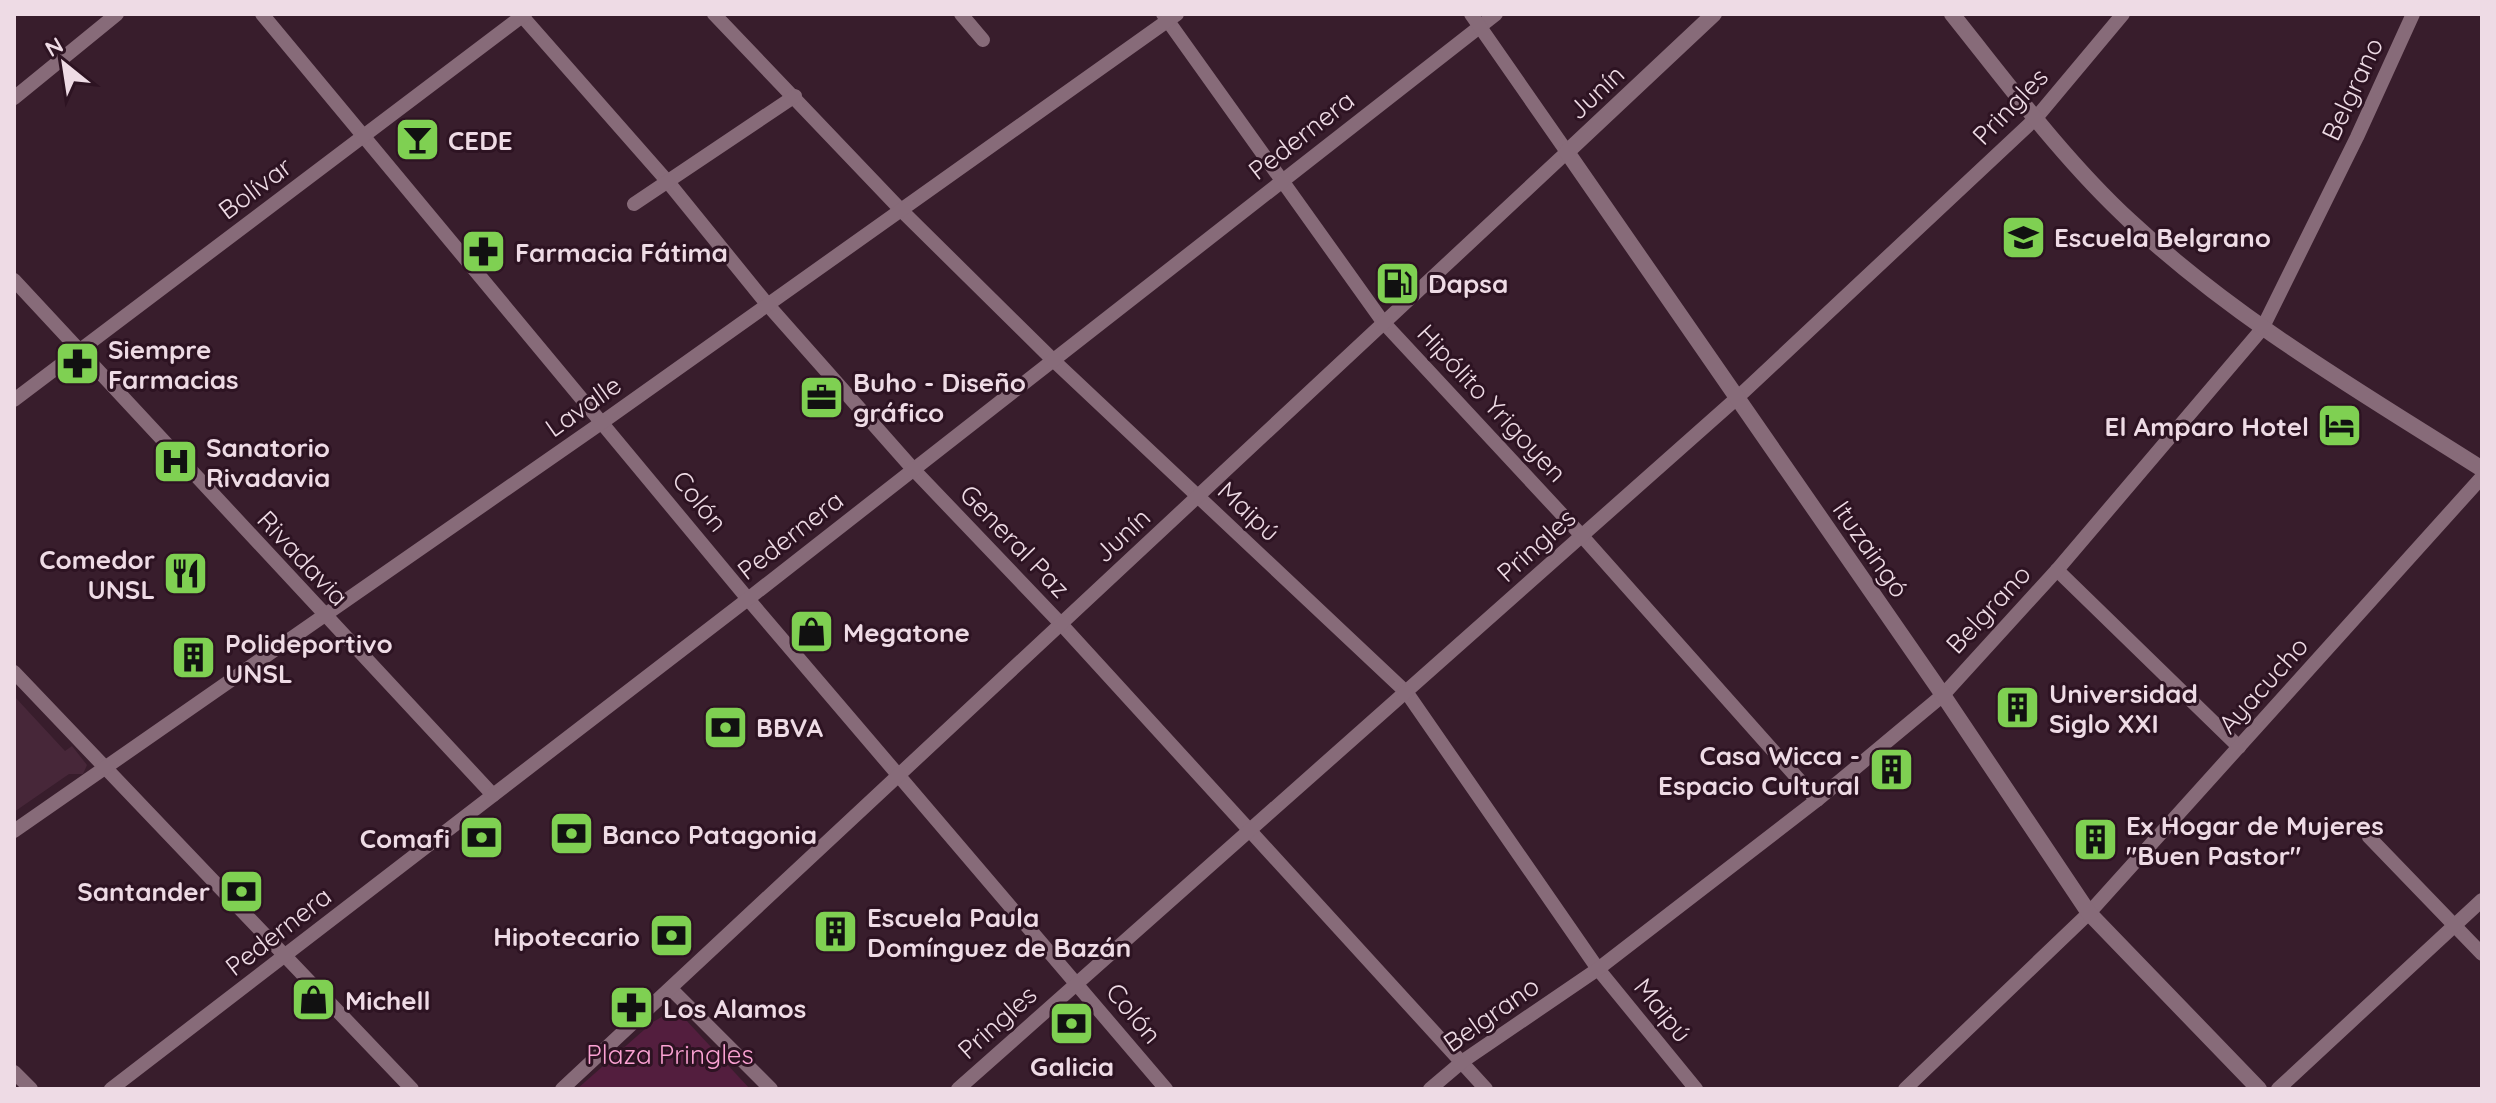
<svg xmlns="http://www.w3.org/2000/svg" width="2496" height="1103" font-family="Quicksand,sans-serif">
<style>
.built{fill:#472739}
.green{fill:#531e3e}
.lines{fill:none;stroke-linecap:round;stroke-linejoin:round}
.minor{stroke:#876b79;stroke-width:14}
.tertiary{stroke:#876b79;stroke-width:16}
.labels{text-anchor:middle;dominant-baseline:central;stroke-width:6;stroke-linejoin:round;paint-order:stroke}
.street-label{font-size:26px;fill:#eedbe5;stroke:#2d1322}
.poi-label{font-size:26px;font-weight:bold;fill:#eedbe5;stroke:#2d1322;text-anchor:start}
.park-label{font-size:26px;fill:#fba2d3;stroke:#2d1322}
</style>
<rect width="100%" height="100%" fill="#381d2c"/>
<polygon class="built" points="14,696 65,751 72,746 87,765 83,774 69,774 14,812"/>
<polygon class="green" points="670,1012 685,1019 750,1089 577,1089 653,1022"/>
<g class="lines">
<g class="minor">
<polyline points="262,14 748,599 1166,1089"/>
<polyline points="714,14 901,210 1053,360 1407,693 1598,969 1696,1089"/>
<polyline points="961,14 983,40"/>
<polyline points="1163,14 1383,322 1582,536 1817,800"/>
<polyline points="522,16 668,182 767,304 913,469 1062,625 1486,1089"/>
<polyline points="14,98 117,14"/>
<polyline points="634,204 795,96"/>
<polyline points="14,280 493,795"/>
<polyline points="14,400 525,14"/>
<polyline points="2057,570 2239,747"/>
<polyline points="14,672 412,1089"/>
<polyline points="14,831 604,421 1177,14"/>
<polyline points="2369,837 2482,954"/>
<polyline points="671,989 771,1089"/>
<polyline points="14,1072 31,1089"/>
<polyline points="111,1089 748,599 1496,14"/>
<polyline points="562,1089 1567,152 1471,14"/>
<polyline points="958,1089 1737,398 2036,118 2123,14"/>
<polyline points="1430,1089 1463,1061 1598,969 1817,800 1943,695 2057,570 2262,329 2357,137 2413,14"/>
<polyline points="1905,1089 2089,913 2482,477"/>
<polyline points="2278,1089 2482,900"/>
</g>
<g class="tertiary">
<polyline points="1714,14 1567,152 1943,695 2089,913 2259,1089"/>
<path d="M 1952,14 C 2008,84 2064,160 2130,221 C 2236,320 2361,392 2482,469"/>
</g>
</g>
<defs>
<symbol id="bar-square" viewBox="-11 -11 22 22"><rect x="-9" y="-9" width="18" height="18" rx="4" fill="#7fd052" stroke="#2d1322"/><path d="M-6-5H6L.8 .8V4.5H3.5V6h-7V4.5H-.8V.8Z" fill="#111"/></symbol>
<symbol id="school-square" viewBox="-11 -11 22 22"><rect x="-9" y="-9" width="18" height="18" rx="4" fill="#7fd052" stroke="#2d1322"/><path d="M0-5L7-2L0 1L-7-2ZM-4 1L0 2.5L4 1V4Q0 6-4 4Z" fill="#111"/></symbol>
<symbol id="pharmacy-square" viewBox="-11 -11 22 22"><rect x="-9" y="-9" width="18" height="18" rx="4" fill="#7fd052" stroke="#2d1322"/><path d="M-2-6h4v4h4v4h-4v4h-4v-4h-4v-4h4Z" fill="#111"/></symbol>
<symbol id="fuel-square" viewBox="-11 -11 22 22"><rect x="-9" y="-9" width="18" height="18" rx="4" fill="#7fd052" stroke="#2d1322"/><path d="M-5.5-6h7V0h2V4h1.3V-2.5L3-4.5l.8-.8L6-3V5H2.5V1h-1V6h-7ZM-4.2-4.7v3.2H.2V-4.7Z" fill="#111"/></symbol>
<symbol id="office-square" viewBox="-11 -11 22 22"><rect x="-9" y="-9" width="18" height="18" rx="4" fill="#7fd052" stroke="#2d1322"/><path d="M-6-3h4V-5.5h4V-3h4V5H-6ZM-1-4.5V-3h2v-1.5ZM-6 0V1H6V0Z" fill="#111"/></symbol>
<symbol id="hotel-square" viewBox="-11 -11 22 22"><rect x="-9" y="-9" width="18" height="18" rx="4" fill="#7fd052" stroke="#2d1322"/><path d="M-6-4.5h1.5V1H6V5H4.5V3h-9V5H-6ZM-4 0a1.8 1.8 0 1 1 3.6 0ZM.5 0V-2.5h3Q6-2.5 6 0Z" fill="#111"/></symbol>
<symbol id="hospital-square" viewBox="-11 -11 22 22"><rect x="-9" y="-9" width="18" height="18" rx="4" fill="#7fd052" stroke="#2d1322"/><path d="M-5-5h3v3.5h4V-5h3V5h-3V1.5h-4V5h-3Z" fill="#111"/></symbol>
<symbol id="restaurant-square" viewBox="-11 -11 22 22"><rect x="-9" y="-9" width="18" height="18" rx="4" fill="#7fd052" stroke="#2d1322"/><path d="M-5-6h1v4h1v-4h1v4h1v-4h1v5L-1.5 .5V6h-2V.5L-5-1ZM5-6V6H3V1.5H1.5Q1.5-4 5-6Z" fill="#111"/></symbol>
<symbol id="shop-square" viewBox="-11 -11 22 22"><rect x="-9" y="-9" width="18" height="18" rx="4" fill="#7fd052" stroke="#2d1322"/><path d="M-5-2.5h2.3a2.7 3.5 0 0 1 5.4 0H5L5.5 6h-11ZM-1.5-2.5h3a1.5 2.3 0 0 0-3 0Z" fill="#111"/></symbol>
<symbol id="building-square" viewBox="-11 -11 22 22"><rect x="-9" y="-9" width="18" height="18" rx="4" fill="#7fd052" stroke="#2d1322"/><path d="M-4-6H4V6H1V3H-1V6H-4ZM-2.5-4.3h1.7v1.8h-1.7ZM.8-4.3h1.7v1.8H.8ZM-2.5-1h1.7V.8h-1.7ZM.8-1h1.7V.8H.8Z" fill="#111"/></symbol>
<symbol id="bank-square" viewBox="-11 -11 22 22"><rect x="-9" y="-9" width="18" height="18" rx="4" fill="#7fd052" stroke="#2d1322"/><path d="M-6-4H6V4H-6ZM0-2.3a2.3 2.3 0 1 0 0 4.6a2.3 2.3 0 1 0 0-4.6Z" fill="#111"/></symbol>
</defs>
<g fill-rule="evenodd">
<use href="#bar-square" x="392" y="114" width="51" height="51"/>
<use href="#school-square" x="1998" y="212" width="51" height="51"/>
<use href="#pharmacy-square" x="458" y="226" width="51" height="51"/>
<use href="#fuel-square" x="1372" y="258" width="51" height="51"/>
<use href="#pharmacy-square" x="52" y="338" width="51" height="51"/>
<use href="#office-square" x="796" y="372" width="51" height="51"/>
<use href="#hotel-square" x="2314" y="400" width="51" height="51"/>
<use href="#hospital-square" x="150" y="436" width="51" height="51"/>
<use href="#restaurant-square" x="160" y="548" width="51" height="51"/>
<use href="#shop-square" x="786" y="606" width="51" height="51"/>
<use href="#building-square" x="168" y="632" width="51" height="51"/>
<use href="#building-square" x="1992" y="682" width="51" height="51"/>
<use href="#bank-square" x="700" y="702" width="51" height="51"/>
<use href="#building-square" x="1866" y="744" width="51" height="51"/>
<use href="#bank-square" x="546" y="808" width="51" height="51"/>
<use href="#bank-square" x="456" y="812" width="51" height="51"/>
<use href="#building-square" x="2070" y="814" width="51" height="51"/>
<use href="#bank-square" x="216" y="866" width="51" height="51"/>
<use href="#building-square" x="810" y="906" width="51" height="51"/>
<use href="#bank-square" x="646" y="910" width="51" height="51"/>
<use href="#shop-square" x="288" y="974" width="51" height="51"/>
<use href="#pharmacy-square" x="606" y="982" width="51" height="51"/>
<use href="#bank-square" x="1046" y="998" width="51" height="51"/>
</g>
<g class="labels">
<g class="street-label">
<text transform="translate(2352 89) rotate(-65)">Belgrano</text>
<text transform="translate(1596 92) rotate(-43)">Junín</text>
<text transform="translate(2010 106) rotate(-46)">Pringles</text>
<text transform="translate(1301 135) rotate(-38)">Pedernera</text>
<text transform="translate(255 188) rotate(-37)">Bolívar</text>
<text transform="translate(1492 403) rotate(47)">Hipólito Yrigoyen</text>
<text transform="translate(583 406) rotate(-35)">Lavalle</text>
<text transform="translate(700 501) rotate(51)">Colón</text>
<text transform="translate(1249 511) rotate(43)">Maipú</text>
<text transform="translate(790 535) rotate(-38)">Pedernera</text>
<text transform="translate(1122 535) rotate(-43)">Junín</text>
<text transform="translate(1015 541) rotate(46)">General Paz</text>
<text transform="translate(1536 545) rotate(-42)">Pringles</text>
<text transform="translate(1871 549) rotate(55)">Ituzaingó</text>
<text transform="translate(303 558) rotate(47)">Rivadavia</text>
<text transform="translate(1988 609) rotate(-47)">Belgrano</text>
<text transform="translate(2263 685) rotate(-48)">Ayacucho</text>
<text transform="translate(278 931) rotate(-38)">Pedernera</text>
<text transform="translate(1663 1010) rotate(51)">Maipú</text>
<text transform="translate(1134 1013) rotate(50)">Colón</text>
<text transform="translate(1491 1014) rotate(-35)">Belgrano</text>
<text transform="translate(997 1022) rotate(-42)">Pringles</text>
</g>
<g class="poi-label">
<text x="448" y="140">CEDE</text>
<text x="2054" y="237">Escuela Belgrano</text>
<text x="515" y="252">Farmacia Fátima</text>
<text x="1428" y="283">Dapsa</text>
<text x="108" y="349">Siempre<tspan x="108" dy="30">Farmacias</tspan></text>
<text x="853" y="382">Buho - Diseño<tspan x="853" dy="30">gráfico</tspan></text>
<text x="2309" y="426" text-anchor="end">El Amparo Hotel</text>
<text x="206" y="447">Sanatorio<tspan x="206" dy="30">Rivadavia</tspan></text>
<text x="155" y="559" text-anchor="end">Comedor<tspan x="155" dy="30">UNSL</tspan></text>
<text x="843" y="632">Megatone</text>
<text x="225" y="643">Polideportivo<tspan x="225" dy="30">UNSL</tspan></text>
<text x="2049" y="693">Universidad<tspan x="2049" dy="30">Siglo XXI</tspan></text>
<text x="756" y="727">BBVA</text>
<text x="1860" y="755" text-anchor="end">Casa Wicca -<tspan x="1860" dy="30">Espacio Cultural</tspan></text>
<text x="2126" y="825">Ex Hogar de Mujeres<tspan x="2126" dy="30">"Buen Pastor"</tspan></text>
<text x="602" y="834">Banco Patagonia</text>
<text x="450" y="838" text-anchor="end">Comafi</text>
<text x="210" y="891" text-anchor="end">Santander</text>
<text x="867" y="917">Escuela Paula<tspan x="867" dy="30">Domínguez de Bazán</tspan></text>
<text x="640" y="936" text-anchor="end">Hipotecario</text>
<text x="345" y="1000">Michell</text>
<text x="663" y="1008">Los Alamos</text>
<text x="1072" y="1066" text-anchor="middle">Galicia</text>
</g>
<g class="park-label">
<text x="670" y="1054">Plaza Pringles</text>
</g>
</g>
<rect width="2496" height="1103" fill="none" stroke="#eedbe5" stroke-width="32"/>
<g transform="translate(64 64) rotate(330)" stroke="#2d1322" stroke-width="6" paint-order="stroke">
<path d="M0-6L14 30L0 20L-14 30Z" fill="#eedbe5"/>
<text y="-12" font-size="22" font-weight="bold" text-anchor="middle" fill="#eedbe5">N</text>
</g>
</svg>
